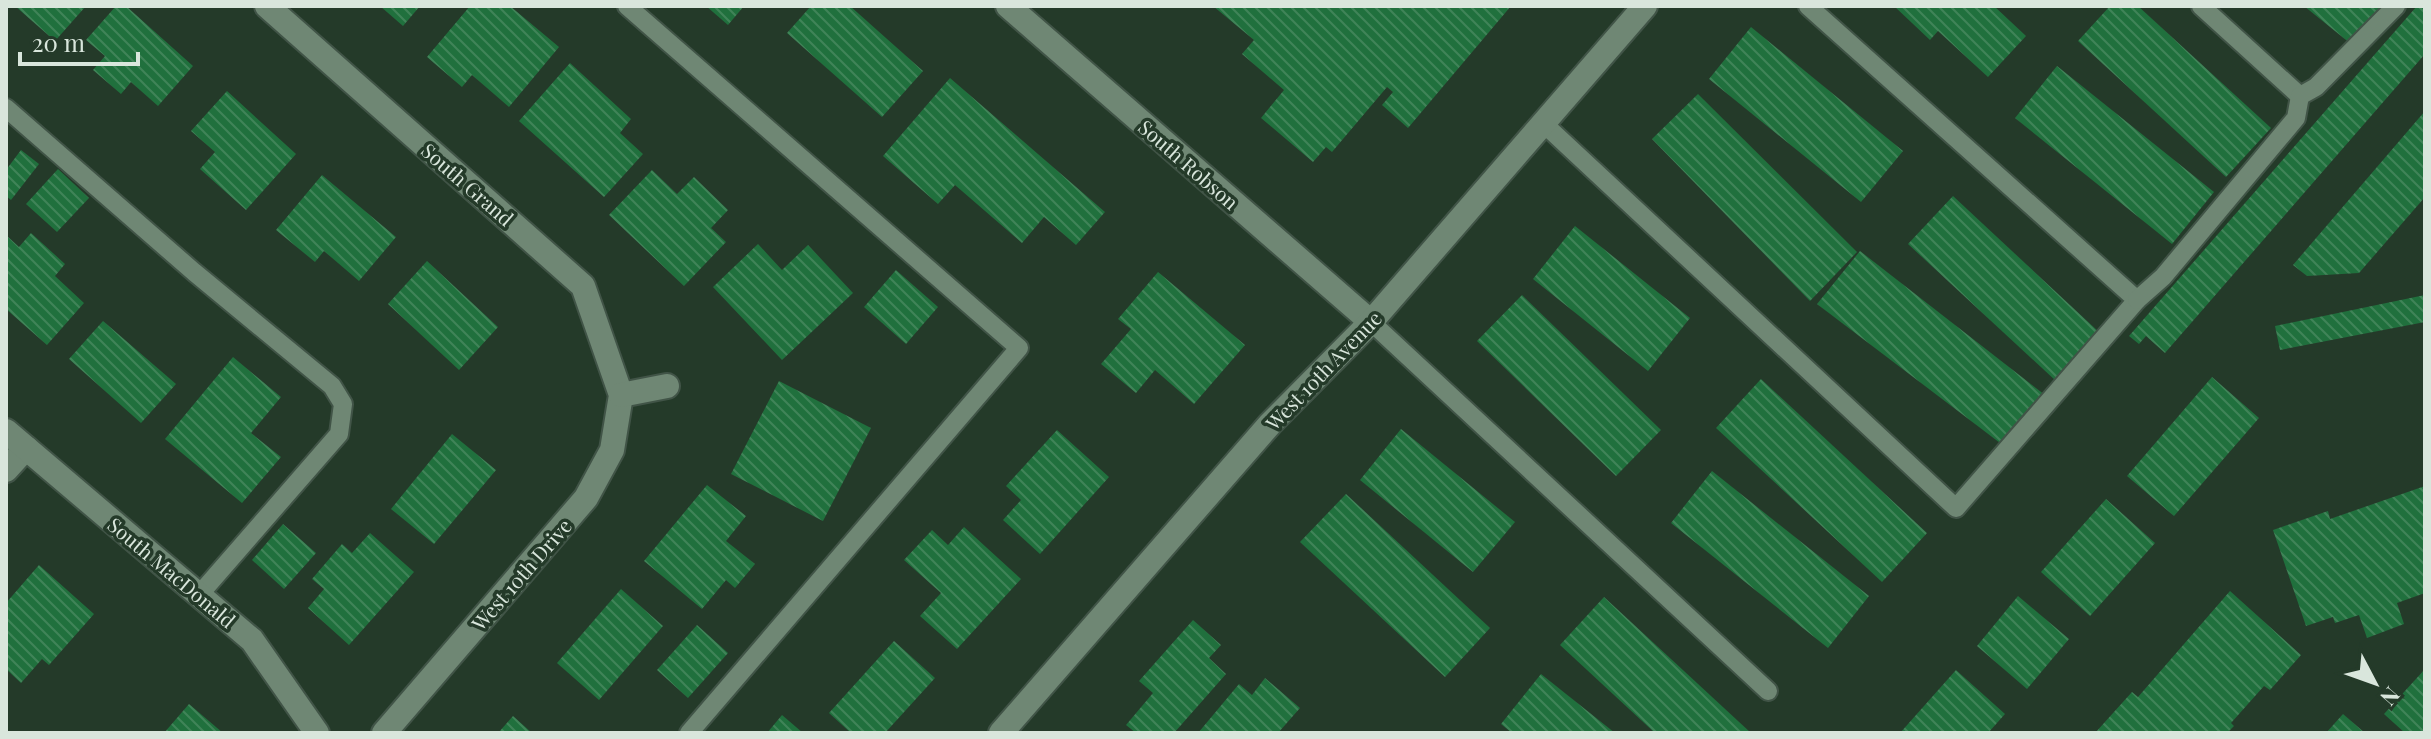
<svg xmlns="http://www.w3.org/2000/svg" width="2431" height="739" font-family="'Playfair Display',serif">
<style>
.building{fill:url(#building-back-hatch)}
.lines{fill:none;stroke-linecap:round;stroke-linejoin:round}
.service-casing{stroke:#415447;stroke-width:22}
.minor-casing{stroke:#415447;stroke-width:28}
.tertiary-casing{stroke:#415447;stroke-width:28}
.service{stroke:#6f8774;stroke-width:18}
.minor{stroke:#6f8774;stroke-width:24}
.tertiary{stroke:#6f8774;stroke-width:24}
.labels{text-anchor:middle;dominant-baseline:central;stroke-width:7;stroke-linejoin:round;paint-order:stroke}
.street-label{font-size:20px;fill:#d9e6dc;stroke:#243a29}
</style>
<defs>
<pattern id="building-back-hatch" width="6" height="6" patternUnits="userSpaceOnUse" patternTransform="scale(2)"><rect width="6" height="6" fill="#20703d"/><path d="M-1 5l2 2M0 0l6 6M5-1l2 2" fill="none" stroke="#408458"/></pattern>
</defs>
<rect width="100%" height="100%" fill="#243a29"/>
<g class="building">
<polygon points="15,6 86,6 55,41"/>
<polygon points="116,6 126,6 193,66 158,106 131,82 121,94 93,70 105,56 86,40"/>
<polygon points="380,6 420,6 403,26"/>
<polygon points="470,6 510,6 559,47 509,107 472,75 462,87 427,57"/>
<polygon points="706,6 744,6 728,25"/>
<polygon points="811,6 850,6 923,71 882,117 787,33"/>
<polygon points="1213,6 1511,6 1408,128 1382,105 1393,92 1387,87 1332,152 1326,147 1313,162 1261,118 1284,90 1242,54 1254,40"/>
<polygon points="1894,6 1994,6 2026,36 1988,77 1938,31 1930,40"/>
<polygon points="2110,6 2138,6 2271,128 2226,177 2078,41"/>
<polygon points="2304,6 2381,6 2351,44"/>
<polygon points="2417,6 2425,6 2425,54 2165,353 2146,336 2139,344 2129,336"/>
<polygon points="1751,27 1903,151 1861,202 1709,79"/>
<polygon points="570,63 631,119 620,133 643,154 604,197 519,121"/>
<polygon points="2057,66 2214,192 2172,244 2015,118"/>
<polygon points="950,78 1105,212 1076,245 1044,217 1022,243 955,185 938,204 883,156"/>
<polygon points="227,91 296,154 246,210 200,169 215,152 191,131"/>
<polygon points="1698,94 1857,252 1810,301 1652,139"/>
<polygon points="2425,111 2425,197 2359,273 2307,276 2293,265"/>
<polygon points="21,150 39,164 11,200 6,196 6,170"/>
<polygon points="58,169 89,198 57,232 26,204"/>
<polygon points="652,170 677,194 694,177 728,210 711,228 726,242 684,286 609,215"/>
<polygon points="322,175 396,237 359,281 324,251 315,262 276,230"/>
<polygon points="1953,196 2100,333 2056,381 1908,244"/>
<polygon points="1575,226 1690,318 1648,371 1533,279"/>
<polygon points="31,233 65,264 55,276 84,303 47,345 6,309 6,235 19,247"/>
<polygon points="758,244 782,270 808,245 853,293 782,360 713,287"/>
<polygon points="1860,251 2045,395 2004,446 1817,304"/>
<polygon points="427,261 498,327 459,370 388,304"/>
<polygon points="896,270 938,307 906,344 864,307"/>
<polygon points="1158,272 1245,345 1194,404 1155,370 1136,393 1101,364 1131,329 1118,319"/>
<polygon points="1522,295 1661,430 1616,476 1477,341"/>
<polygon points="2425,295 2425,322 2280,350 2275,326"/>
<polygon points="103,321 176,384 141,423 69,359"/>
<polygon points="233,357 281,397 251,433 281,457 242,503 165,439"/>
<polygon points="2212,377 2259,418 2174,516 2127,476"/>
<polygon points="1761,379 1927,533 1882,582 1716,428"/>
<polygon points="779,381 871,428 823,521 731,474"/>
<polygon points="1401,429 1515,522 1473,572 1360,480"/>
<polygon points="1057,430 1109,477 1040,554 1003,520 1021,500 1006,486"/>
<polygon points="452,434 496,470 434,544 391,509"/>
<polygon points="1712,471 1869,596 1828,648 1671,523"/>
<polygon points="707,485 746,516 726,541 755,564 735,588 726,580 702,609 644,561"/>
<polygon points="2425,486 2425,593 2397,603 2404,624 2367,638 2359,615 2335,623 2333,617 2306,626 2273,530 2328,511 2330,519"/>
<polygon points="1346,494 1490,628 1445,677 1300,542"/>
<polygon points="2106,499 2155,543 2090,616 2041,572"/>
<polygon points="283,524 316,553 284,589 252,560"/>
<polygon points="964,527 1021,579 957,649 920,616 941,593 904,560 932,530 948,545"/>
<polygon points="370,533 414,572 349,645 308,608 324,589 312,579 342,544 352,553"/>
<polygon points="39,565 94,614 49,665 42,659 21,683 6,669 6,603"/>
<polygon points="621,589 663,626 599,700 557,663"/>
<polygon points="2230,591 2301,655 2270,690 2264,686 2231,723 2234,726 2227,733 2095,733 2132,692 2138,697"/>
<polygon points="2018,596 2069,639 2027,689 1977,646"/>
<polygon points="1604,597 1751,733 1655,733 1560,645"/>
<polygon points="1193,620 1221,645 1209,658 1226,674 1174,733 1136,733 1126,725 1153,693 1139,681"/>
<polygon points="697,625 728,653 688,698 657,670"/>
<polygon points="894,641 935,678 885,733 851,733 829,713"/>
<polygon points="2425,669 2425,733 2405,733 2384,714"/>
<polygon points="1956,670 2005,714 1988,733 1900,733"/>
<polygon points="1541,674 1615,733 1512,733 1501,724"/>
<polygon points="1265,678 1300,708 1278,733 1198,733 1239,684 1252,695"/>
<polygon points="189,704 223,733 164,733"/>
<polygon points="2343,714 2365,733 2326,733"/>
<polygon points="782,715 803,733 767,733"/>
<polygon points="513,716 532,733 498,733"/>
</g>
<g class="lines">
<defs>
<g id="service">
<polyline points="627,6 1019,348 689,733"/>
<polyline points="2201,6 2300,96"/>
<polyline points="6,108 194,272 332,386 343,404 339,434 199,595"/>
<polyline points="1543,123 1956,508 2137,300 1808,6"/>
<polyline points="2137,300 2163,277 2296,118 2300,96 2316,87 2396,6"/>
<polyline points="1371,322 1768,691"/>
</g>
<g id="minor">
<polyline points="267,6 583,286 621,395 612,450 586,498 384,733"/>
<polyline points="1008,6 1371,322"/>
<polyline points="621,395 667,386"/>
<polyline points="6,470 26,448"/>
<polyline points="1001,733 1270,424 1371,322 1645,6"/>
</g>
<polyline id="tertiary" points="6,431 252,640 317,733"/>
</defs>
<use href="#service" class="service-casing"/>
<use href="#minor" class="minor-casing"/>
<use href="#tertiary" class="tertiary-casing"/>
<use href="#service" class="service"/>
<use href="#minor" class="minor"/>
<use href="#tertiary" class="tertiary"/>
</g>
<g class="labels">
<g class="street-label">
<text transform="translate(1189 164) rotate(41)">South Robson</text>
<text transform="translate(468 184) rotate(41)">South Grand</text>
<text transform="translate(1323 370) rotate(-46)">West 10th Avenue</text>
<text transform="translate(172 572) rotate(40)">South MacDonald</text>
<text transform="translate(521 574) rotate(-49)">West 10th Drive</text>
</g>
</g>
<rect width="2431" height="739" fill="none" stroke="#d9e6dc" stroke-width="16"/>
<g transform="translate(2375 683) rotate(131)" stroke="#243a29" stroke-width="6" paint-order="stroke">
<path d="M0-6L14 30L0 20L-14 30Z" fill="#d9e6dc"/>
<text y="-12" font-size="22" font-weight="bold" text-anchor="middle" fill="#d9e6dc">N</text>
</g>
<path d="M20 52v12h118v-12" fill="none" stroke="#d9e6dc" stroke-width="4"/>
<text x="32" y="52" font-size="24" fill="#d9e6dc" stroke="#243a29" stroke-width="6" paint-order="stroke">20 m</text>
</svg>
